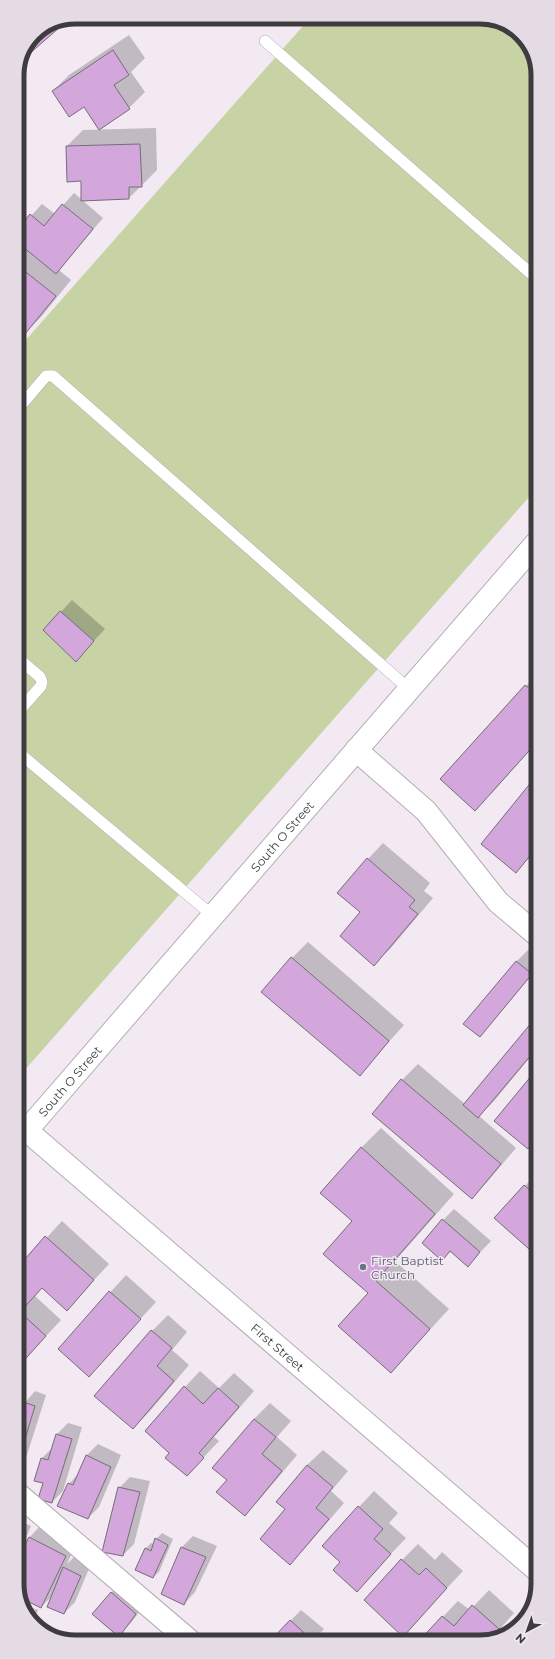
<svg xmlns="http://www.w3.org/2000/svg" width="555" height="1659" font-family="Montserrat,sans-serif">
<style>
.green{fill:#c7d3a5}
.shadow{fill:#0003}
.building{fill:#d3a6dc;stroke:#766e77}
.lines{fill:none;stroke-linecap:round;stroke-linejoin:round}
.service-casing{stroke:#b5acb6;stroke-width:12}
.minor-casing{stroke:#b5acb6;stroke-width:24}
.tertiary-casing{stroke:#b5acb6;stroke-width:24}
.path{stroke:#b8b1b9;stroke-width:2.5;stroke-dasharray:4 2;stroke-linecap:butt}
.service{stroke:#fff;stroke-width:11}
.minor{stroke:#fff;stroke-width:22}
.tertiary{stroke:#fff;stroke-width:22}
.worship-dot{fill:#6b7280;stroke:#f2e9f3;stroke-width:1.5}
.labels{text-anchor:middle;dominant-baseline:central;stroke-width:3;stroke-linejoin:round;paint-order:stroke}
.street-label{font-size:12px;fill:#3f3c40;stroke:#f2e9f3}
.worship-label{font-size:12px;fill:#5b616d;stroke:#f2e9f3;text-anchor:start}
.rim{fill:none;stroke:#3f3c40;stroke-width:5}
</style>
<rect width="100%" height="100%" fill="#f2e9f3"/>
<polygon class="green" points="311,17 484,17 518,31 536,60 537,488 23,1072 18,1068 17,350"/>
<g class="shadow">
<polygon points="65,21 28,54 26,51 34,34"/>
<polygon points="129,35 145,58 131,72 145,92 129,108 84,106 53,91 69,75"/>
<polygon points="156,128 157,170 129,198 82,180 67,146 83,130"/>
<polygon points="74,193 103,218 59,270 71,280 41,317 25,333 17,327 17,246 20,243 17,231 42,204 55,214"/>
<polygon points="72,600 105,629 76,660 44,630"/>
<polygon points="537,674 537,742 491,794 441,778"/>
<polygon points="537,777 537,850 516,872"/>
<polygon points="383,843 430,883 424,891 433,898 390,949 374,964 361,912 368,859"/>
<polygon points="308,942 404,1025 360,1074 292,958"/>
<polygon points="528,950 537,958 537,969 480,1036 465,1024 517,961"/>
<polygon points="537,1018 537,1049 494,1101 479,1116 516,1148 487,1182 472,1198 402,1080 418,1064 465,1104"/>
<polygon points="537,1071 537,1139 528,1148 496,1121"/>
<polygon points="381,1128 454,1194 395,1261 449,1309 391,1372 369,1293 353,1221 361,1148"/>
<polygon points="537,1173 538,1256 525,1186"/>
<polygon points="454,1209 491,1241 468,1265 451,1251 442,1259 443,1220"/>
<polygon points="62,1221 109,1264 67,1309 43,1287 35,1296 61,1320 19,1365 19,1268"/>
<polygon points="126,1275 156,1302 89,1375 59,1349"/>
<polygon points="168,1315 187,1332 172,1350 189,1365 149,1412 133,1428 152,1331"/>
<polygon points="200,1371 219,1388 234,1373 254,1391 214,1437 219,1441 187,1475 171,1453 185,1387"/>
<polygon points="35,1391 46,1395 26,1458 19,1465 19,1406 22,1403 24,1404"/>
<polygon points="270,1403 291,1421 277,1437 297,1455 260,1499 244,1515 228,1480 254,1419"/>
<polygon points="68,1423 82,1427 63,1491 52,1502 44,1482 36,1480 42,1458 53,1447 57,1434"/>
<polygon points="98,1444 121,1455 99,1507 88,1518 69,1484 79,1473 87,1455"/>
<polygon points="323,1450 348,1471 331,1491 344,1503 306,1547 290,1563 287,1509 307,1465"/>
<polygon points="130,1477 150,1481 134,1544 123,1555 119,1488"/>
<polygon points="374,1491 398,1513 389,1523 406,1538 357,1590 342,1562 359,1507"/>
<polygon points="19,1500 26,1503 19,1518"/>
<polygon points="19,1520 31,1526 22,1547 19,1550"/>
<polygon points="40,1526 76,1544 67,1564 75,1556 91,1564 75,1602 64,1613 53,1595 41,1607 19,1596 19,1560 29,1538"/>
<polygon points="162,1533 173,1539 159,1572 153,1577 136,1569 146,1548 151,1543 154,1544 156,1539"/>
<polygon points="193,1536 217,1546 195,1592 184,1604 162,1593 182,1547"/>
<polygon points="418,1544 435,1560 442,1552 463,1571 403,1635 402,1560"/>
<polygon points="123,1582 146,1603 130,1624 119,1635 111,1593"/>
<polygon points="489,1590 514,1613 490,1640 421,1640 458,1601 470,1610"/>
<polygon points="22,1604 38,1610 33,1622"/>
<polygon points="301,1610 324,1629 313,1641 271,1641"/>
<polygon points="54,1629 69,1635 67,1640 50,1633"/>
<polygon points="162,1632 171,1641 153,1642"/>
</g>
<g class="building">
<polygon points="68,20 28,55 26,52 34,34"/>
<polygon points="113,50 129,75 114,85 130,109 99,130 84,107 69,117 52,91"/>
<polygon points="140,144 142,187 129,187 129,199 81,201 81,181 67,182 66,146"/>
<polygon points="62,204 93,229 56,274 17,242 17,230 30,214 44,226"/>
<polygon points="17,265 56,296 25,334 17,328"/>
<polygon points="60,611 94,641 76,662 43,630"/>
<polygon points="525,685 537,695 537,742 475,811 440,779"/>
<polygon points="537,775 537,847 516,873 481,844"/>
<polygon points="367,858 415,900 409,907 418,914 374,966 340,936 360,912 337,893"/>
<polygon points="291,957 389,1041 360,1076 261,992"/>
<polygon points="516,961 532,974 480,1037 463,1024"/>
<polygon points="537,1016 537,1048 478,1118 463,1105"/>
<polygon points="537,1069 537,1139 528,1149 494,1121"/>
<polygon points="401,1079 501,1164 472,1199 372,1114"/>
<polygon points="361,1147 435,1214 376,1281 430,1329 391,1373 338,1326 368,1293 323,1254 352,1221 320,1193"/>
<polygon points="524,1185 538,1197 538,1257 494,1218"/>
<polygon points="442,1219 480,1252 468,1267 450,1251 442,1261 422,1243"/>
<polygon points="45,1236 94,1280 67,1311 42,1288 20,1312 46,1336 19,1366 19,1266"/>
<polygon points="109,1291 141,1319 89,1377 58,1349"/>
<polygon points="151,1330 172,1348 157,1366 174,1381 133,1429 94,1396"/>
<polygon points="184,1386 203,1404 218,1388 239,1407 199,1453 204,1458 187,1476 165,1458 169,1453 145,1431"/>
<polygon points="23,1402 35,1406 19,1459 19,1416"/>
<polygon points="254,1419 276,1437 262,1454 282,1471 245,1516 216,1492 227,1480 212,1468"/>
<polygon points="56,1434 72,1439 52,1503 38,1499 43,1483 34,1481 41,1458 48,1460"/>
<polygon points="86,1455 111,1467 88,1519 57,1506 68,1483 73,1485"/>
<polygon points="307,1465 333,1487 316,1508 329,1519 290,1565 260,1539 285,1509 276,1502"/>
<polygon points="118,1487 140,1492 123,1556 102,1552"/>
<polygon points="358,1506 383,1529 374,1539 391,1554 357,1592 333,1570 340,1562 322,1546"/>
<polygon points="29,1537 66,1556 41,1608 19,1597 19,1557"/>
<polygon points="155,1538 168,1545 153,1578 135,1570 145,1548 151,1551"/>
<polygon points="181,1547 206,1557 184,1605 161,1594"/>
<polygon points="401,1559 419,1575 426,1568 447,1588 403,1637 364,1600"/>
<polygon points="63,1567 81,1576 64,1614 47,1607"/>
<polygon points="111,1592 136,1614 119,1637 92,1614"/>
<polygon points="472,1605 499,1629 489,1640 420,1640 442,1616 454,1626"/>
<polygon points="290,1620 313,1641 270,1641"/>
</g>
<g class="lines">
<defs>
<g id="service">
<polyline points="265,41 536,278"/>
<polyline points="18,409 46,376 53,376 409,689"/>
<polyline points="18,658 40,677 42,682 41,686 18,712"/>
<polyline points="18,752 212,915"/>
</g>
<g id="minor">
<polyline points="356,750 426,811 498,902 537,935"/>
<path id="s1" d="M 27,1130 L 537,542"/>
<polyline points="19,1495 190,1641"/>
</g>
<g id="tertiary">
<path id="s2" d="M 18,1123 L 538,1571"/>
</g>
</defs>
<use href="#service" class="service-casing"/>
<use href="#minor" class="minor-casing"/>
<use href="#tertiary" class="tertiary-casing"/>
<polyline class="path" points="140,1642 146,1634"/>
<use href="#service" class="service"/>
<use href="#minor" class="minor"/>
<use href="#tertiary" class="tertiary"/>
</g>
<circle class="worship-dot" cx="363" cy="1267" r="4"/>
<g class="labels">
<g class="street-label">
<text stroke="none"><textPath href="#s1" startOffset="389">South O Street</textPath></text>
<text stroke="none"><textPath href="#s1" startOffset="65">South O Street</textPath></text>
<text stroke="none"><textPath href="#s2" startOffset="343">First Street</textPath></text>
</g>
<g class="worship-label">
<text x="371" y="1260">First Baptist<tspan x="371" dy="14">Church</tspan></text>
</g>
</g>
<path d="M0 0H555V1659H0ZM75 24H480A51 51 0 0 1 531 75V1584A51 51 0 0 1 480 1635H75A51 51 0 0 1 24 1584V75A51 51 0 0 1 75 24Z" fill="#e4dbe5" fill-rule="evenodd"/>
<path class="rim" d="M75 24H480A51 51 0 0 1 531 75V1584A51 51 0 0 1 480 1635H75A51 51 0 0 1 24 1584V75A51 51 0 0 1 75 24Z"/>
<g transform="translate(527 1631) rotate(221)" stroke="#f2e9f3" stroke-width="3" paint-order="stroke">
<path d="M0-3L7 15L0 10L-7 15Z" fill="#3f3c40"/>
<text y="-6" font-size="11" font-weight="bold" text-anchor="middle" fill="#3f3c40">N</text>
</g>
</svg>
